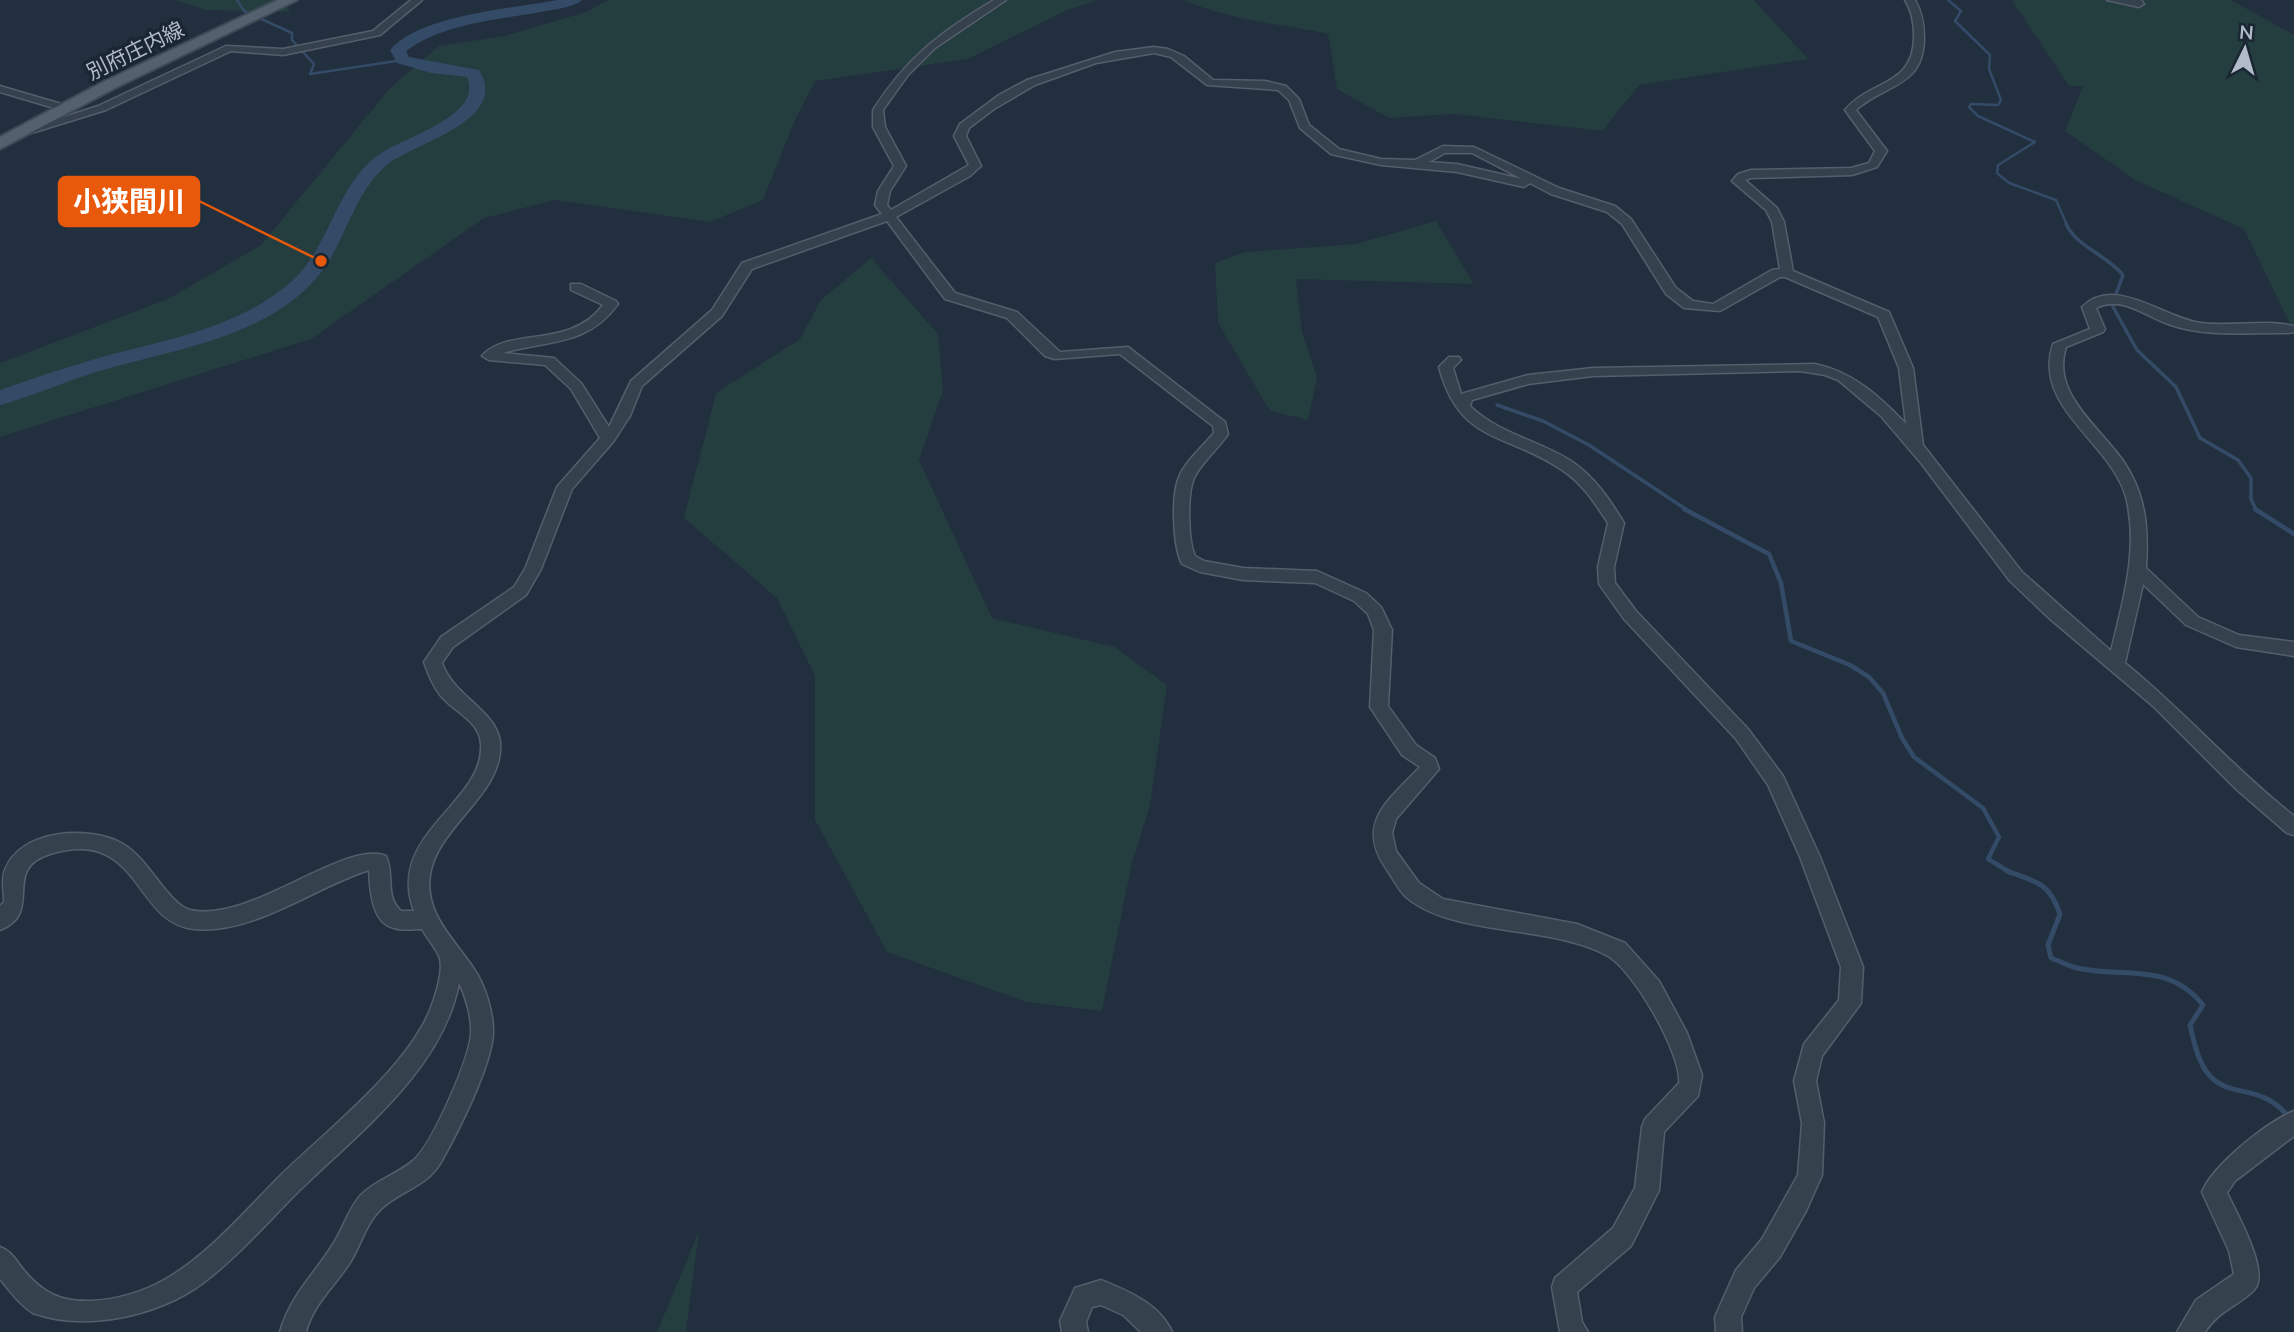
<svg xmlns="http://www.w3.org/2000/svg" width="2294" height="1332" font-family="Mulish,'Noto Sans JP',sans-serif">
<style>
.green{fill:#243d3f}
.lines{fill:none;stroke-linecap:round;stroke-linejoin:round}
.stream-far3{stroke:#344b67;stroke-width:2.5}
.stream-far2{stroke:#344b67;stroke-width:3.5}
.stream-far1{stroke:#344b67;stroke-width:4.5}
.stream{stroke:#344b67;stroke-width:5}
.river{fill:#344b67;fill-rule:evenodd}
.minor-casing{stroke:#545e6c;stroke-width:3}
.primary-casing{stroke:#3f4a57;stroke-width:4}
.minor{fill:#36414e;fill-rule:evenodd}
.primary{fill:#53606e;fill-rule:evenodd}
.labels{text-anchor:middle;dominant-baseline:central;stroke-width:7;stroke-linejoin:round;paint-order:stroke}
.far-street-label{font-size:21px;fill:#b1bbca;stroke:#1b2633}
.leader{fill:none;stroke:#e8590c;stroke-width:2.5}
.callout-dot{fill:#e8590c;stroke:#1b2633;stroke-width:2.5}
.callout{fill:#e8590c;stroke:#e8590c;stroke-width:2.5}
.callout-label{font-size:28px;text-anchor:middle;font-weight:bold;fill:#fff}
</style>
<rect width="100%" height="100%" fill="#222f3e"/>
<g class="green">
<polygon points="174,0 283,0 290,12 206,10"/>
<polygon points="608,0 1099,0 1067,10 968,59 815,81 795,120 763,200 710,222 555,200 484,218 311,339 0,437 0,363 168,299 261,245 390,88 439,46 504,36 586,12"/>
<path d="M 1183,0 L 1754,0 L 1808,59 L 1639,85 L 1602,131 L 1454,114 L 1389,118 L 1337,89 L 1328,34 C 1280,24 1229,20 1183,0 Z"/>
<polygon points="2012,0 2231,0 2294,35 2294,332 2244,229 2135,180 2065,131 2083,86 2069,86"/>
<polygon points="1436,221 1474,284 1296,279 1302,332 1317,378 1308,420 1270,411 1218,323 1215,263 1245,252 1356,244"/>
<polygon points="871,258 938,334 943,391 919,460 992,618 1115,647 1167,685 1150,805 1131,867 1102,1011 1026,1002 887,952 815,820 815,676 777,598 684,518 716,393 800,339 821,300"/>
<polygon points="699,1231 686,1332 657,1332"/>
</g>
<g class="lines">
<g class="stream-far3">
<polyline points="237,0 244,11 292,33 292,40 314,64 310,74 403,60"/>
<polyline points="1948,0 1961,11 1955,21 1990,55 1989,69 2001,100 1998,105 1971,104 1969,107 1978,116 2035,142 1998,165 1997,173 2009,183 2056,200 2067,225"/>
</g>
<g class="stream-far2">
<path d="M 2066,224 C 2077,247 2107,255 2123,275 L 2112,305 L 2137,350 L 2176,387 L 2200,438 L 2238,460 L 2251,478 L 2251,499 L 2256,510"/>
<polyline points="1497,405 1543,421 1589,445 1687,510"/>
</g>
<g class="stream-far1">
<polyline points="1684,509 1769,554 1781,583 1791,641 1850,665 1869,677 1883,693 1902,738 1914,757 1983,808 1999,837 1988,859 2011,873"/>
<polyline points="2255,509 2294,534"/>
</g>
<path class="stream" d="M 2007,871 C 2036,882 2049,882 2060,914 L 2048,945 L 2051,958 C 2059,961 2068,966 2077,968 C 2125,979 2167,961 2203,1005 L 2190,1025 C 2194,1042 2198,1063 2210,1076 C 2234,1101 2264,1080 2294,1124"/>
<path class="river" d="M 557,0 L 582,0 C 573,8 554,9 541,12 C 496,20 444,23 406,51 L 409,57 L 479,70 C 510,120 417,142 388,164 C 351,194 345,250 311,284 C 257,340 167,351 96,372 C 64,382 33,396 0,405 L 0,390 C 34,378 67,367 102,357 C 166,340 242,327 293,280 C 331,245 336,184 380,154 C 404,137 484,116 467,77 L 431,73 L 397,63 L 390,50 C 421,14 512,9 557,0 Z"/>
<defs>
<g id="minor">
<polygon points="411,0 422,0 380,35 283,55 231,51 106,110 25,135 15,133 98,106 226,46 283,49 373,31"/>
<path d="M 994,0 L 1006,0 L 935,48 L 908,75 L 883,110 L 885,127 L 906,166 L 890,191 L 887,205 L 891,210 L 969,165 L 954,136 L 960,124 L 999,95 L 1027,80 L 1115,52 L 1154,47 L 1168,49 L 1184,56 L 1213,80 L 1265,81 L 1286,86 L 1299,99 L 1309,125 L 1339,149 L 1381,159 L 1415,160 L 1443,146 L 1474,147 L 1559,188 L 1615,206 L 1631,219 L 1676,288 L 1693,301 L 1713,304 L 1772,270 L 1780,269 L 1772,222 L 1766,210 L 1732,181 L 1738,174 L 1751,170 L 1851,168 L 1869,163 L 1875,151 L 1845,110 C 1871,79 1914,87 1914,36 C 1914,23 1912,11 1905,0 L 1915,0 C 1922,12 1924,24 1924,38 C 1924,87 1885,84 1856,110 L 1887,151 L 1877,167 L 1852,175 L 1751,178 L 1745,180 L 1777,208 L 1784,222 L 1793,271 L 1889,312 L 1913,368 L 1923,445 L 2022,572 L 2111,651 C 2123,601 2139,549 2126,497 C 2111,442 2032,407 2053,344 L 2090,329 L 2082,307 C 2115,274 2165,319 2201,323 C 2231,327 2264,319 2294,326 L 2294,332 L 2289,333 C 2249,332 2207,338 2168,324 C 2145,316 2121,295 2096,308 L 2105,329 L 2103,332 L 2066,347 C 2049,399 2110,432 2131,474 C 2147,504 2148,534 2146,568 L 2198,617 L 2239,635 L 2294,642 L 2294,656 L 2236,647 L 2186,625 L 2143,584 L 2125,663 C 2184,711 2234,769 2294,816 L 2294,835 L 2287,833 L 2235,788 L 2153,706 L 2049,618 L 2010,581 L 1921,463 L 1881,416 L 1838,380 L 1825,375 L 1800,371 L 1593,376 L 1528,384 L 1472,400 L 1470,406 C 1499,434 1538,440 1571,461 C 1594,476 1610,500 1624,523 L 1614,567 L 1615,583 L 1636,611 L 1748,729 L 1783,776 L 1820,857 L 1863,967 L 1861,1003 L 1822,1056 L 1816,1081 L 1824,1123 L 1822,1175 L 1806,1211 L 1780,1257 L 1754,1288 L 1741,1317 L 1742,1332 L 1716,1332 L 1715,1317 L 1736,1270 L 1762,1239 L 1798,1175 L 1802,1123 L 1794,1081 L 1804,1044 L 1839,1000 L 1841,967 L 1800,857 L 1768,785 L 1736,739 L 1624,619 L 1599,584 L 1598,567 L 1608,523 C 1595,503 1582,483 1562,470 C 1507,432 1460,445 1439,367 L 1449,357 L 1459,357 L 1461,360 L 1453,368 L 1461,394 L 1528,375 L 1593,368 L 1815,364 C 1853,372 1879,396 1906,424 L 1899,368 L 1878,317 L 1785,277 L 1780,277 L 1720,311 L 1684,308 L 1666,294 L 1622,224 L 1607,212 L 1551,194 L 1530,183 L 1524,187 L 1457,172 L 1381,165 L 1331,154 L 1300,128 L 1289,100 L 1278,90 L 1207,85 L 1171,57 L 1154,53 L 1096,63 L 1035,85 L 994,109 L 969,128 L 966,136 L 981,166 L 970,176 L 896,217 L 955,293 L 1017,312 L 1060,352 L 1128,347 L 1225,422 L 1228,434 C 1219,448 1201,463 1194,478 C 1187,494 1188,541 1195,556 L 1204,561 L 1243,568 L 1317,571 L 1366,593 L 1381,607 L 1392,630 L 1388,706 L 1416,745 L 1435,758 L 1439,769 L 1396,819 L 1392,833 L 1396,851 L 1419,883 L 1443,899 L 1577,924 L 1625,943 L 1659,981 L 1687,1033 L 1702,1075 L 1698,1096 L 1664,1132 L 1659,1190 L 1631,1246 L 1577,1292 L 1582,1322 L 1588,1332 L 1560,1332 L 1552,1287 L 1555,1278 L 1613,1228 L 1635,1188 L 1642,1127 L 1645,1119 L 1679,1083 C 1682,1054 1633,970 1608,956 C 1551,924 1450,937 1405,896 C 1398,889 1393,878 1387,870 C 1354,823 1389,800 1420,767 L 1402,755 L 1370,707 L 1374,630 L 1368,614 L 1354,601 L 1315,583 L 1243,580 L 1200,572 L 1182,564 C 1173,547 1171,496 1179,477 C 1185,462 1203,446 1214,433 L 1213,426 L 1120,354 L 1054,359 L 1045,356 L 1007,318 L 945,299 L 887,221 L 752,269 L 722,316 L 642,386 L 630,416 L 613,442 L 572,489 L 541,569 L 526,595 L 453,647 L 442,663 C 454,697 496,710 500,742 C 505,793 437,826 430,875 C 424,914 455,940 474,969 C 485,985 494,1014 493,1034 C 491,1067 458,1132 441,1162 C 427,1187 399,1191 380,1210 C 366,1224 361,1244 351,1261 C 336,1285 313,1304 306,1332 L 280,1332 C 290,1295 316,1273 335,1241 C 344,1226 349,1208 361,1195 C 376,1180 398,1174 414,1160 C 433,1142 469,1060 471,1034 C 472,1018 466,997 459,983 C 443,1068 362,1130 303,1187 C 270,1219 240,1255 203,1283 C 158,1316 86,1332 33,1313 C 20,1305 10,1291 0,1279 L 0,1247 C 11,1251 15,1259 22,1268 C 41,1292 60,1302 90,1301 C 117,1300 143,1292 166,1279 C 210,1253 244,1212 280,1176 C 326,1131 413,1064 433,1002 C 437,991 444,967 439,956 C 435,947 427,938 422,929 C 413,929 403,931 394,928 C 371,923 370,888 369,870 C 315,887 253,935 194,929 C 133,923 141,826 50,854 C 0,869 45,913 0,930 L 0,906 L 4,902 C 4,891 1,880 5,870 C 20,829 90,825 123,844 C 148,858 169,905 190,910 C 250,924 344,839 386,856 C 395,875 384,895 401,911 L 414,911 C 385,834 485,803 481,744 C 480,721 454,712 441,696 C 433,686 428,674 424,662 L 441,637 L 514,587 L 525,569 L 557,487 L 600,438 L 571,389 L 545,365 L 489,360 L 482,356 C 508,326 570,350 603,305 L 571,290 L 571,284 L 581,284 L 616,301 L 618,304 C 588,346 548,340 503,353 L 554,358 L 581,383 L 609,427 L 631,381 L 712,310 L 742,263 L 882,214 L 875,205 L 878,191 L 894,166 L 873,127 L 873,110 C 906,58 942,31 994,0 ZM 1445,153 L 1472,153 L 1522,179 L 1457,164 L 1429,162 Z"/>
<polygon points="2107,0 2141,0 2144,4 2139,7"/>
<polygon points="0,86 68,106 69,108 64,111 0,92"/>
<path d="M 2294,1111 L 2294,1136 L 2235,1181 L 2227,1193 C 2236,1212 2271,1273 2254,1290 C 2237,1307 2219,1310 2205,1332 L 2177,1332 L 2196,1300 L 2234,1274 L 2229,1251 L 2202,1192 C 2213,1165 2267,1122 2294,1111 Z"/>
<path d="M 1101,1280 C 1128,1291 1160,1304 1172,1332 L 1141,1332 L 1123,1315 L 1101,1305 L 1092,1307 L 1086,1322 L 1088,1332 L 1062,1332 L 1060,1321 L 1075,1288 Z"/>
</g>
<polygon id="primary" points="278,0 297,0 115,88 0,149 0,137 103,82"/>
</defs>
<use href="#minor" class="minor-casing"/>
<use href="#primary" class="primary-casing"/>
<use href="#minor" class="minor"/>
<use href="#primary" class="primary"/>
</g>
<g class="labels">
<g class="far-street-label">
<text transform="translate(135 50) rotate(-26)">別府庄内線</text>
</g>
</g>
<path class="leader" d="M321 261L199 201"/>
<circle class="callout-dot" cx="321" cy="261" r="7"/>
<rect class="callout" x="59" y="177" width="140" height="49" rx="7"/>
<g class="callout-label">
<text x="129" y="211">小狭間川</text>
</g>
<g transform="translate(2245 49) rotate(5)" stroke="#1b2633" stroke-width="5" paint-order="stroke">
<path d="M0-5L12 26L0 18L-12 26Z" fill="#b1bbca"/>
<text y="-10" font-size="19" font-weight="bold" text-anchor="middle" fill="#b1bbca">N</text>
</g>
</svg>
